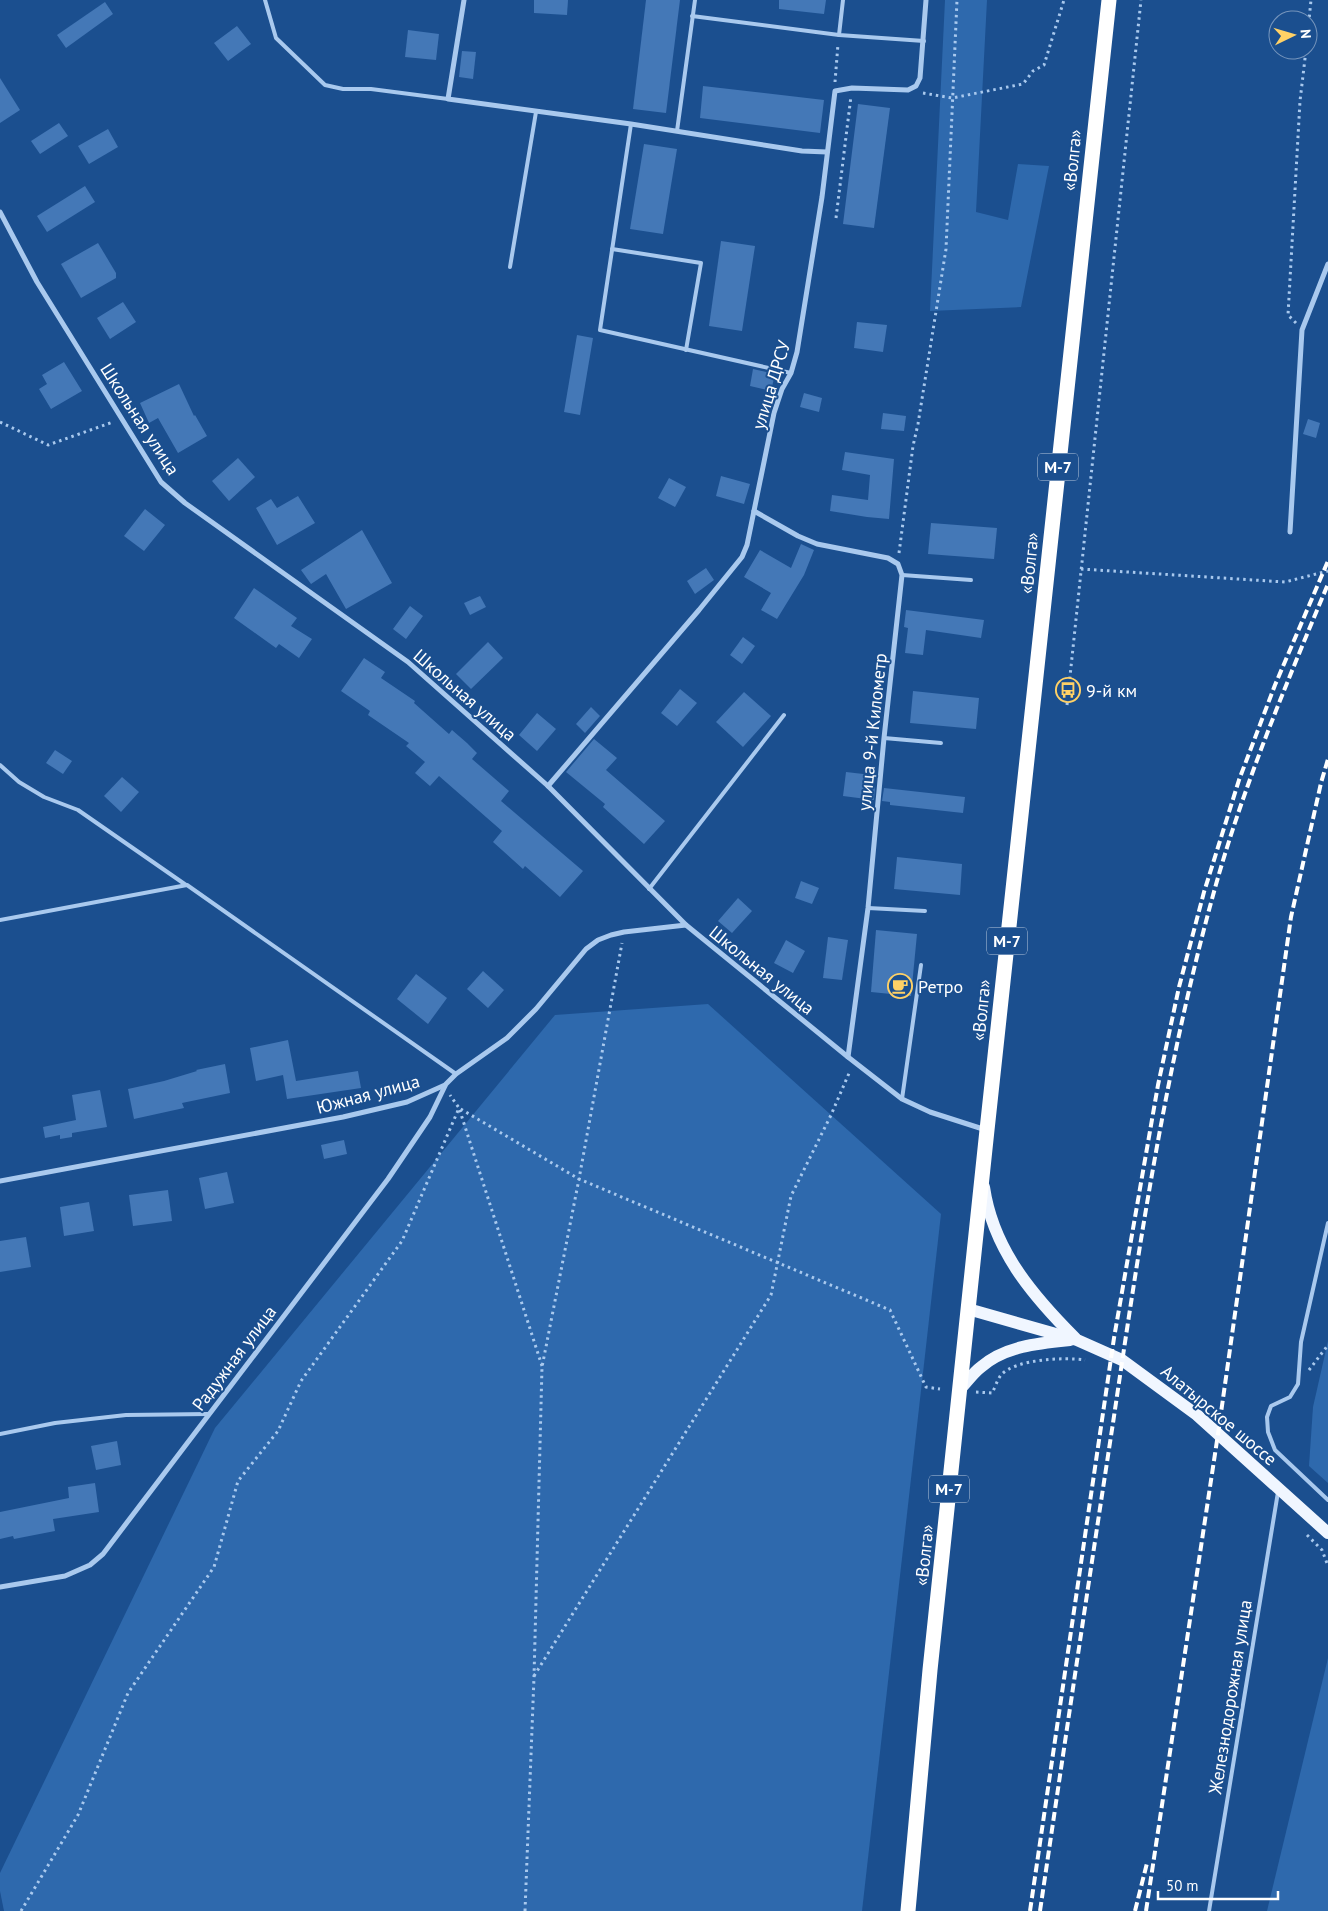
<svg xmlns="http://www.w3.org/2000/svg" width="1328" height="1911" font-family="'PT Sans',sans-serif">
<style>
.green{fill:#2e69ad}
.building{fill:#4478b7}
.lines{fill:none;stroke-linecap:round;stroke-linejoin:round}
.path{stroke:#a9c9ee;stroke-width:3;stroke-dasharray:2.5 4;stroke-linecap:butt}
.lane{stroke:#a9c9ee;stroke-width:4}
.street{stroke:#a9c9ee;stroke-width:5}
.primary{stroke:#f0f6ff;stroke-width:12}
.highway{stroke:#fff;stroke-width:15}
.rail{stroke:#fff;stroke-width:4;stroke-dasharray:9 4;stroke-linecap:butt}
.labels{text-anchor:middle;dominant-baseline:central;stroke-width:4;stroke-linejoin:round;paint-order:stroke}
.shield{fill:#1b4f8f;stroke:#bbcadd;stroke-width:1}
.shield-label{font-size:16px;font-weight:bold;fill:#fff}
.street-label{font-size:18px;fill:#fff;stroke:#1b4f8f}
.poi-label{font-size:18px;fill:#fff;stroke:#1b4f8f;text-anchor:start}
</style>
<rect width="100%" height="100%" fill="#1b4f8f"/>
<g class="green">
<polygon points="945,0 987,0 976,212 1008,220 1018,164 1049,166 1021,307 930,311"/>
<polygon points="708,1004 941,1214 862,1911 4,1911 0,1891 0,1873 215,1428 555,1015"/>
<polygon points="1328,1341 1328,1483 1309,1466 1313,1407"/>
<polygon points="1328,1658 1328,1911 1267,1911"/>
</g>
<g class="building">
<polygon points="534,0 568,0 567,15 534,13"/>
<polygon points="646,0 680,0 666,113 633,109"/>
<polygon points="779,0 826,0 824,14 779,9"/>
<polygon points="105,2 113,14 66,48 57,35"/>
<polygon points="237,26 251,44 228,61 214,43"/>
<polygon points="408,30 439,34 436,60 405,57"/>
<polygon points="462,51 476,52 473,79 459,77"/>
<polygon points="0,78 20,110 0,123"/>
<polygon points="703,86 824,100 820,133 700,118"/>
<polygon points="858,104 890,108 874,228 843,224"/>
<polygon points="59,123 68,136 40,154 31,141"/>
<polygon points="108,129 118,147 89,164 78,146"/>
<polygon points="644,144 677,149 663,234 630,229"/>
<polygon points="85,186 95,202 47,232 37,216"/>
<polygon points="721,241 755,246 742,331 709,326"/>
<polygon points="98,243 116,273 116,278 81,298 61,264"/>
<polygon points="123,302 136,322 110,339 97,318"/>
<polygon points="857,322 887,325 883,352 854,348"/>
<polygon points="577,335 593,338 580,415 564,412"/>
<polygon points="64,362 82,391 51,409 39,389 47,384 42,375"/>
<polygon points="753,369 775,374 771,391 750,386"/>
<polygon points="179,384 194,416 195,415 207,436 178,453 158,418 149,423 140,403"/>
<polygon points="804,393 822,398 819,412 800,407"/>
<polygon points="883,413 906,416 904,431 881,429"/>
<polygon points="1308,419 1320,423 1316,438 1303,434"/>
<polygon points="845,452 894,459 889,519 867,517 830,511 832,495 868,500 870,475 842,470"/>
<polygon points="238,458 255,477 229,501 212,481"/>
<polygon points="721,476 750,484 744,504 716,496"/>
<polygon points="669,478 686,487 675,507 658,498"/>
<polygon points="298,496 315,523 277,545 256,508 271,499 277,508"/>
<polygon points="145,509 165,525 144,551 124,536"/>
<polygon points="931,523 997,528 994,559 928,554"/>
<polygon points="362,530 392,583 346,609 326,574 311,584 301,570"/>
<polygon points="801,544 814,550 804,575 777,619 761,610 771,593 744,577 760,550 791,568"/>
<polygon points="706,568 714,580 695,594 687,581"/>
<polygon points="254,588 297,618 291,626 312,639 299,658 279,644 276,648 234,618"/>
<polygon points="480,596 486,607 470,615 464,603"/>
<polygon points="410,606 423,616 406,639 393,629"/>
<polygon points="906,610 984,620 981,638 926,630 923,655 905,653 908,628 904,627"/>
<polygon points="743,637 755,646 742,664 730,655"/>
<polygon points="488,642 503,658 471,689 456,674"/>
<polygon points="364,658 385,672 381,678 415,701 414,703 449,734 452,730 467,743 477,753 472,759 509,791 501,801 583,871 560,897 525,866 523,869 493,842 502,831 439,776 430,786 415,773 425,762 406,746 409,743 368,715 370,711 341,691"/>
<polygon points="680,689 697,703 677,726 661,713"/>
<polygon points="913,691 979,698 976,729 910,723"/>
<polygon points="744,692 771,716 743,747 716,722"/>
<polygon points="591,707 600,716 585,733 576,724"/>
<polygon points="537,713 556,729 537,751 519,735"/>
<polygon points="594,739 617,758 606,770 665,821 644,844 603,807 605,804 566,772"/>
<polygon points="55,750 72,761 63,774 46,763"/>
<polygon points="846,772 872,775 870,786 875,787 874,800 843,796"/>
<polygon points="122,777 139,792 121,812 104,796"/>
<polygon points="884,788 965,797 963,813 890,805 890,802 882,801"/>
<polygon points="897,857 962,864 960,895 894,889"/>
<polygon points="801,881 819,888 812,904 795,898"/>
<polygon points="738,898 752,911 732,933 718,921"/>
<polygon points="876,930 917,934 911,996 871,992"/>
<polygon points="828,937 848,940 842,980 823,978"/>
<polygon points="786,940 805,951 793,973 774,963"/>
<polygon points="483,971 504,990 488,1008 467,989"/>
<polygon points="416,974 447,998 428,1024 397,999"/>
<polygon points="288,1040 296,1081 358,1071 361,1088 287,1099 283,1075 256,1081 250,1048"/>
<polygon points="225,1064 230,1093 182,1103 184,1108 134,1119 128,1089 164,1081 197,1071 196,1070"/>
<polygon points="100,1090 107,1127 72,1133 72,1137 60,1139 60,1135 45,1138 43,1127 76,1120 72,1095"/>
<polygon points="344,1140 347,1154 324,1159 321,1145"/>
<polygon points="227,1172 234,1203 205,1209 199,1178"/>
<polygon points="168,1190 172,1221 133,1226 129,1195"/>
<polygon points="89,1202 94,1231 64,1236 60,1207"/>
<polygon points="26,1237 31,1267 0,1272 0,1241"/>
<polygon points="117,1441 121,1465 96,1470 91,1446"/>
<polygon points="95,1483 99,1512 53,1519 55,1531 14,1539 13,1536 0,1539 0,1512 69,1498 68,1487"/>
</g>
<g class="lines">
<g class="path">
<polyline points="1308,30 1311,0"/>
<polyline points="835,82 838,44"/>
<polyline points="923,93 952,98 1023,84 1033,71 1044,65 1064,0"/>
<polyline points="836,218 851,96"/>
<polyline points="1296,323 1288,315 1300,101 1306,50"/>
<polyline points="0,422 48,445 113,422"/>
<polyline points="899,553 913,446 918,424 946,249 957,0"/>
<polyline points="1081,569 1285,582 1328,571"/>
<polyline points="1067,705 1141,0"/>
<polyline points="542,1366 459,1108 579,1179 890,1310 926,1387 940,1389"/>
<polyline points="1309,1370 1328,1345"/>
<path d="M 976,1392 L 992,1393 C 995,1388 997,1380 1001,1375 C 1015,1359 1065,1357 1085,1360"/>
<polyline points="1307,1535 1322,1550 1328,1566"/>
<polyline points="534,1676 771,1295 791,1196 831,1115 850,1071"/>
<polyline points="21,1911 78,1815 128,1693 214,1567 238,1481 278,1431 301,1381 402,1241 459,1108 450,1095"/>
<polyline points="525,1911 534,1677 542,1367 579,1179 622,943"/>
</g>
<g class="lane">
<polyline points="265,0 276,38 325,85 343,89 371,89 448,99"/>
<polyline points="692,16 839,35 924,41"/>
<polyline points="839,35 843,0"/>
<polyline points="631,124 600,330 791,373"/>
<polyline points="677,131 695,0"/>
<polyline points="612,249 701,263 686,350"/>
<polyline points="510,267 536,112"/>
<polyline points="902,575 971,580"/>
<polyline points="884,738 941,743"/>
<polyline points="0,765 19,782 44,797 78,810 186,885"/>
<polyline points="649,889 784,715"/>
<polyline points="868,908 925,911"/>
<polyline points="0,920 187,885 456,1074"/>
<polyline points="902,1099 921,965"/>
<polyline points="1328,1223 1301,1342 1298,1384 1290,1397 1271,1406 1267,1417 1268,1432 1275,1450 1328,1500"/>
<polyline points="0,1434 55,1423 126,1415 209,1414"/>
<polyline points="1209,1911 1278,1492"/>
</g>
<g class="street">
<polyline points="464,0 448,99 631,124 802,151 827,152"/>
<polyline points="0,212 37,282 161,482 185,503 408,662 548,786 686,925 848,1057 902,1099 930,1112 986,1130"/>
<polyline points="754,511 798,536 817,544 888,558 898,564 902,575 884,738 868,908 848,1057"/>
<polyline points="1290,532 1302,330 1328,264"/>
<polyline points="548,786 699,610 742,557 747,545 774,413 782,389 791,373 797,352 822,197 835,91 852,88 908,90 916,86 920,78 926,0"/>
<polyline points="0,1181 343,1117 407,1102 445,1085 456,1074 507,1038 536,1009 586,949 598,940 611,935 624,932 686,925"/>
<polyline points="0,1587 65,1576 90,1565 103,1554 388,1179 430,1117 445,1086"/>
</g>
<g class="primary">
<path d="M 984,1187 C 993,1249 1032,1295 1075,1338"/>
<polyline points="968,1309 1077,1340 1122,1360 1197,1415 1328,1533"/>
<path d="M 960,1389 C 967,1382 973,1373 981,1367 C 1005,1346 1040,1343 1070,1340"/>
</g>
<polyline class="highway" points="908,1911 930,1670 987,1130 1109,0"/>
<g class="rail">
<polyline points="1030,1911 1114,1338 1158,1085 1179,987 1204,892 1239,780 1275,685 1328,561"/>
<path d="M 1040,1911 C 1064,1748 1088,1586 1113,1423 C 1139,1247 1165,1071 1212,899 C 1241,791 1285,687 1328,584"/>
<polyline points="1135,1911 1147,1863"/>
<polyline points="1146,1911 1218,1434 1291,917 1321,783 1328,759"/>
</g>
</g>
<defs>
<symbol id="bus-ring" viewBox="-11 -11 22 22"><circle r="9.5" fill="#1b4f8f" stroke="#ffd166" stroke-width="1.5"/><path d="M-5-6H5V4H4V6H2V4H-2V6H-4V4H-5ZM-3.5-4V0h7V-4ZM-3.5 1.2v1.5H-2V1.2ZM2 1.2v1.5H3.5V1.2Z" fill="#ffd166"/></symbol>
<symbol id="cafe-ring" viewBox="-11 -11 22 22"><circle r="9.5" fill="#1b4f8f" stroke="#ffd166" stroke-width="1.5"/><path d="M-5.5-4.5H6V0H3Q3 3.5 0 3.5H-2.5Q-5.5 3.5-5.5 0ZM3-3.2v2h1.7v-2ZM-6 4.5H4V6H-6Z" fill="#ffd166"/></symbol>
</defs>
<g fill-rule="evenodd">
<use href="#bus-ring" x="1054" y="676" width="28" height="28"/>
<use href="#cafe-ring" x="886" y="972" width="28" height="28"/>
</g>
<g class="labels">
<g class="shield">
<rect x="1038" y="453.5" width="40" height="27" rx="4"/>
<rect x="987" y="927.5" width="40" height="27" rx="4"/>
<rect x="929" y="1475.5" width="40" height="27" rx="4"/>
</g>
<g class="shield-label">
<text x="1058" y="467">М-7</text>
<text x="1007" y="941">М-7</text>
<text x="949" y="1489">М-7</text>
</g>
<g class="street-label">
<text transform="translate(1072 160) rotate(-84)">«Волга»</text>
<text transform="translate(771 385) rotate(-73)">улица ДРСУ</text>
<text transform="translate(140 419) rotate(57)">Школьная улица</text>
<text transform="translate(1029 563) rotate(-84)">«Волга»</text>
<text transform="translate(465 695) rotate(41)">Школьная улица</text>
<text transform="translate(872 732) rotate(-84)">улица 9-й Километр</text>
<text transform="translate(762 970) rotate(39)">Школьная улица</text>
<text transform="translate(981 1010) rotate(-84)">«Волга»</text>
<text transform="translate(368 1094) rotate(-15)">Южная улица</text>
<text transform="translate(234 1358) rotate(-53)">Радужная улица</text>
<text transform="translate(1219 1415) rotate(40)">Алатырское шоссе</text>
<text transform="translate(924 1555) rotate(-84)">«Волга»</text>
<text transform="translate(1230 1697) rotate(-81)">Железнодорожная улица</text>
</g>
<g class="poi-label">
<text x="1086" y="690">9-й км</text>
<text x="918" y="986">Ретро</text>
</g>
</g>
<g transform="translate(1293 35) rotate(85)"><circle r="24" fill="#1b4f8f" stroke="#7695bc"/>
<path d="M0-4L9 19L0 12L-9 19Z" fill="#ffd166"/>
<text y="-8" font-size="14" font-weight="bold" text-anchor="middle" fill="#ffffff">N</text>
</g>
<path d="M1158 1891v8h120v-8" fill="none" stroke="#ffffff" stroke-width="2.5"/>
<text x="1166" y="1891" font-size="15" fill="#ffffff" stroke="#1b4f8f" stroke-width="4" paint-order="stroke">50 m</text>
</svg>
